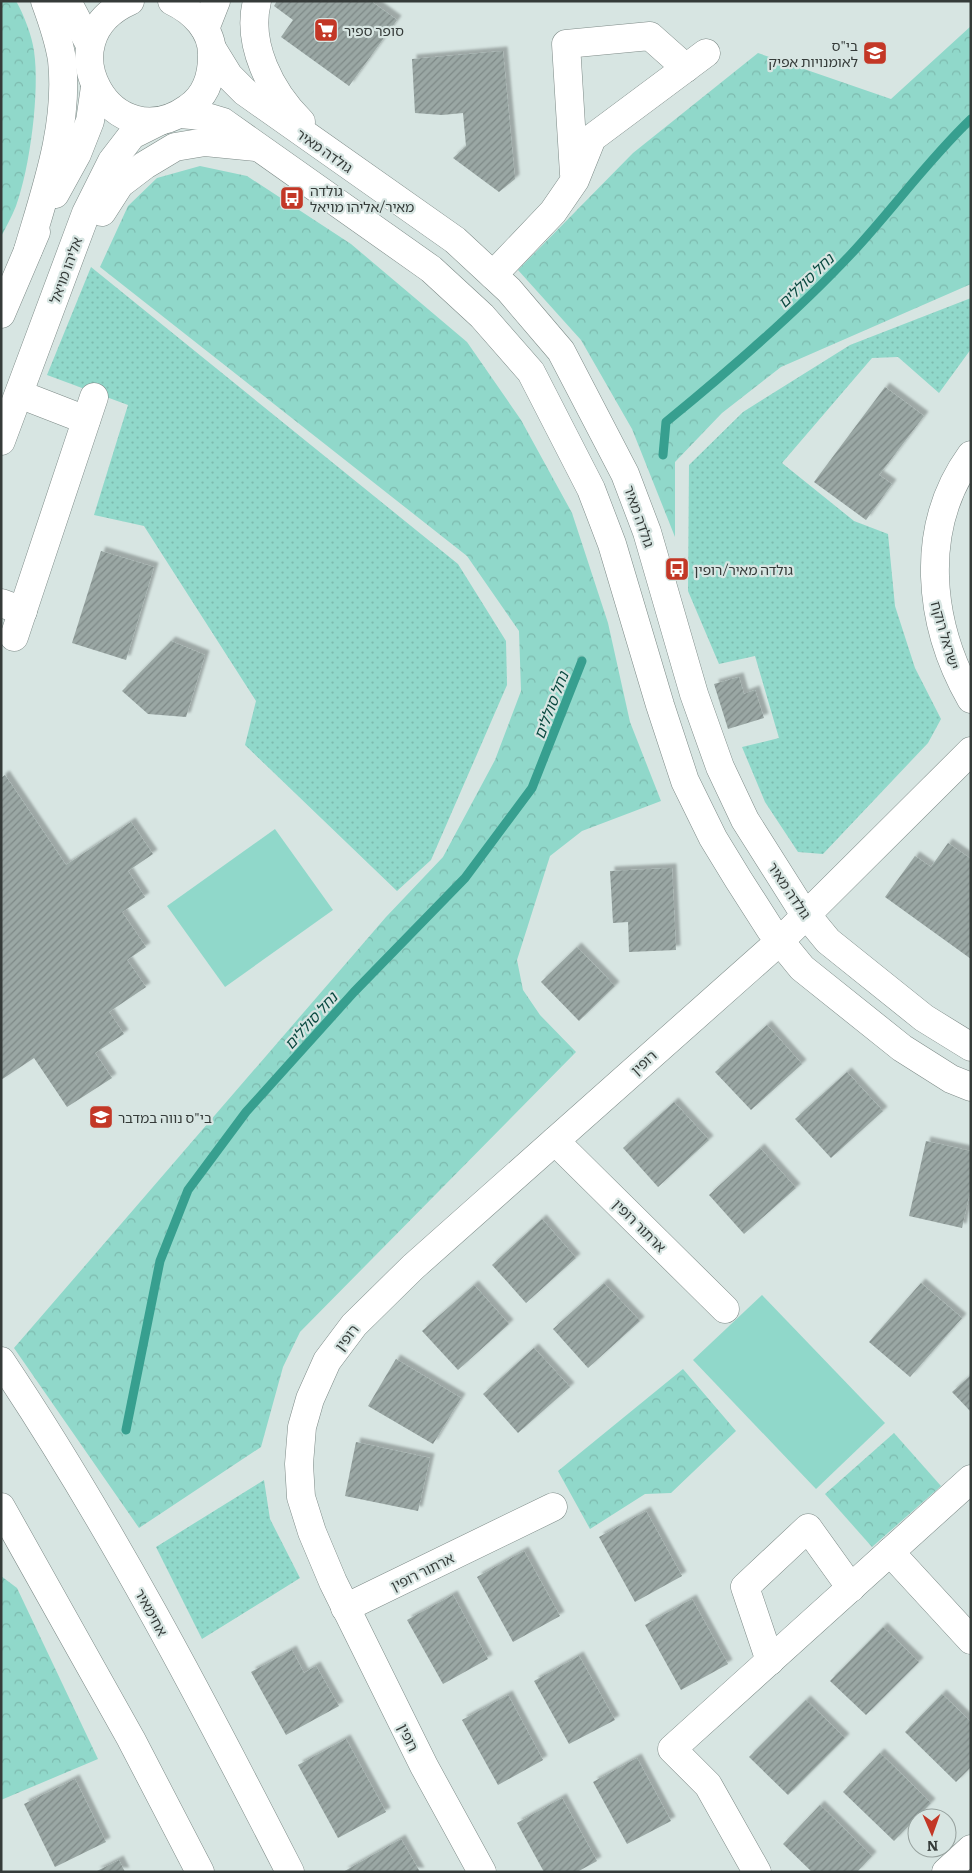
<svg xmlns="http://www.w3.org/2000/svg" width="972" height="1873" font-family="Literata,'Noto Sans Hebrew',serif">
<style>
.grass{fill:url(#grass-dots)}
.park{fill:url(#park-crowns)}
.pitch{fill:#90d8ca}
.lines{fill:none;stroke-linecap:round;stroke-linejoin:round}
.stream{stroke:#379f8f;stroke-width:9}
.building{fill:url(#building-hatch);filter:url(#shadow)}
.minor-casing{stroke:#7d8a87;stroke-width:29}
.major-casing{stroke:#7d8a87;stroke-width:29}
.minor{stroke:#fff;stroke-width:28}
.major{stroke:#fff;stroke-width:28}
.labels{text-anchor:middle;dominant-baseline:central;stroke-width:4.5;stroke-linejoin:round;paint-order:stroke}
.poi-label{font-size:14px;fill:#353b39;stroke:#d7e5e2;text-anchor:start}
.street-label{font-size:14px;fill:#353b39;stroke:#d7e5e2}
.water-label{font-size:15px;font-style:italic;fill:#0a4940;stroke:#d7e5e2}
</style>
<defs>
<pattern id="grass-dots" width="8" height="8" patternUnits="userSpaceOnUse" patternTransform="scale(1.25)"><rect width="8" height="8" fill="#90d8ca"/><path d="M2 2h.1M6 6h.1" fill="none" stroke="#7dbaae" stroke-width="1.8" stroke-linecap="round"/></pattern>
<pattern id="park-crowns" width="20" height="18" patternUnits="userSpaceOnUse" patternTransform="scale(1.25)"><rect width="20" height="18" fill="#90d8ca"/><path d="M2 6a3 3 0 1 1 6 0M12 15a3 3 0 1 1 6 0" fill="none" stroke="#7dbaae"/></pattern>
<pattern id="building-hatch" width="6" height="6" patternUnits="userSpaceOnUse" patternTransform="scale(1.25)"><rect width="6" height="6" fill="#9aa7a4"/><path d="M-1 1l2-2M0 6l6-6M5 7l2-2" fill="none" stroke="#7e8987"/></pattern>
<filter id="shadow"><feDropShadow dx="4.5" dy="-4.5" stdDeviation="1" flood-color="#0004"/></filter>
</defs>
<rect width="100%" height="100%" fill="#d7e5e2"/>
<g class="grass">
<polygon points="91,267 458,564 506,641 507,685 481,745 431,860 397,891 245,745 256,701 144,526 94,515 128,405 47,375"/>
<polygon points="971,298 971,349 939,393 898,357 872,358 782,463 854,521 888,534 895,606 915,668 941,719 928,743 823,854 798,852 765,802 742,747 779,738 755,656 719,664 688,591 689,465 743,412 850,345"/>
<polygon points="264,1480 270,1519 300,1578 202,1639 156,1547"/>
</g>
<g class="park">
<path d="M 1,1 L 16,1 C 24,15 32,36 34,51 C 40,91 30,168 16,206 C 12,216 6,227 1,237 Z"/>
<polygon points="971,26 971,284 781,367 722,413 675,462 675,537 632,429 581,340 518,270 633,153 758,53 891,99"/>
<polygon points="200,166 247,176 351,244 467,342 521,420 572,513 608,623 630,722 661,801 582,831 550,856 517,960 523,990 540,1015 576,1052 300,1332 283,1367 261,1447 139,1528 14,1348 386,917 443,857 495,760 521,691 519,631 467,556 100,267 128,206 157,178"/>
<polygon points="683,1369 736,1431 671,1493 645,1494 590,1529 558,1471"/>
<polygon points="894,1433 941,1486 872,1547 825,1494"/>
<polygon points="1,1576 17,1588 98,1759 1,1800"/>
</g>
<g class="pitch">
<polygon points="275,829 333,910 225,987 167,906"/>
<polygon points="762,1295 885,1423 816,1489 693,1360"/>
</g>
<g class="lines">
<g class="stream">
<path d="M 663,455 L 666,422 C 731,369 795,314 852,253 C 893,209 928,160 971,119"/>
<polyline points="126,1430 160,1261 188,1190 246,1112 354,992 465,878 532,788 582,661"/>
</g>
</g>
<g class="building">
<polygon points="277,1 371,1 397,20 349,86 281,37 293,20 274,6"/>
<polygon points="503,51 515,179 499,192 453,158 466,146 463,113 442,115 415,113 412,59"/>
<polygon points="885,387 924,416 879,475 892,484 866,520 814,482"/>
<polygon points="101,551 154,567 126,660 72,643"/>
<polygon points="171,641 205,655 186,717 148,714 122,691"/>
<polygon points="739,677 744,694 755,690 764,718 728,729 714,684"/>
<polygon points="5,775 66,865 131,822 153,854 128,871 145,897 122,912 146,947 127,960 146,987 109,1012 124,1034 95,1053 112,1078 67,1107 34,1058 1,1080 1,778"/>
<polygon points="948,843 971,859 971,959 885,897 915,856 931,867"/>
<polygon points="672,868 676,950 629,952 628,922 613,923 610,871"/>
<polygon points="577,947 615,986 579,1021 541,982"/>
<polygon points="767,1025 802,1064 751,1110 715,1072"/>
<polygon points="847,1072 883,1111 831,1158 795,1119"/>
<polygon points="674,1102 709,1140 658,1187 623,1148"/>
<polygon points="926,1141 971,1151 971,1187 962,1228 909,1216"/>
<polygon points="760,1148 796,1188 744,1234 709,1195"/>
<polygon points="542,1219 576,1258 526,1303 492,1265"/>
<polygon points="604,1283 640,1321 588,1368 553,1329"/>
<polygon points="921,1283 962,1318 910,1377 869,1342"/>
<polygon points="474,1285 509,1324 458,1370 422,1331"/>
<polygon points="534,1348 570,1387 518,1433 483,1394"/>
<polygon points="396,1359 461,1398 433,1444 368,1406"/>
<polygon points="971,1375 971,1412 952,1392"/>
<polygon points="356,1442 430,1458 418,1511 345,1496"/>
<polygon points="646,1511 682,1576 635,1602 599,1537"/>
<polygon points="524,1551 560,1616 513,1642 477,1577"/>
<polygon points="453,1595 488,1659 443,1684 407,1620"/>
<polygon points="692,1599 728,1664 681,1690 645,1625"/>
<polygon points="883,1627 919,1662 866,1715 830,1681"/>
<polygon points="292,1650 304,1673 316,1666 339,1706 286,1735 251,1672"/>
<polygon points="579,1656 615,1720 569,1744 534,1681"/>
<polygon points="942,1694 971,1722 971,1767 956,1782 905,1732"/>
<polygon points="508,1695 543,1760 498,1785 462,1720"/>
<polygon points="806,1700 845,1738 788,1795 749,1757"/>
<polygon points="346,1739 386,1812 338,1838 298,1765"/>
<polygon points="880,1753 931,1803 894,1841 843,1792"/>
<polygon points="637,1758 671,1821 627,1844 593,1782"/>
<polygon points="75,1779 106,1842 55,1867 24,1804"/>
<polygon points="562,1798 597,1861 577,1872 544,1872 517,1823"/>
<polygon points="820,1805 872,1856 857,1872 812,1872 783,1844"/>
<polygon points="401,1839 420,1872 343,1872"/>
<polygon points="119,1860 125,1872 95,1872"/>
</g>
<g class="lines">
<defs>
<g id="minor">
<polyline points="67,1 90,45"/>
<path d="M 130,1 C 42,40 113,162 188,108 C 206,96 212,76 212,56 C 213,30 193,11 172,1"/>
<path d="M 257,1 C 246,45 271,92 301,122"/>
<polyline points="205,29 216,1"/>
<polyline points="213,50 229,76 245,92 455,240 509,290 561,351 625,474 647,532 694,694 720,767 745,820 800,907 828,941 924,1018 971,1047"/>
<polyline points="180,114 203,116 223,122 431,269 482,316 531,372 591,489 612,544 660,705 685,781 713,838 738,879 770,929 802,968 902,1048 951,1079 971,1087"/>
<polyline points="574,174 566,44 650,36 686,68"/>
<polyline points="55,194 77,154 90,121 95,87"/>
<polyline points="102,212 120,184 145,165 175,147 205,142 256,147"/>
<path d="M 28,250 C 46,189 69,125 62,60 C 59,40 52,20 45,1"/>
<polyline points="493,275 553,212 575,180 592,138 706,53"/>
<polyline points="1,314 36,232"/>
<polyline points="19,394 86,420"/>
<polyline points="1,441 86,213 112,161 132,135 160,121"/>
<path d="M 971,455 C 918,528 928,624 971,699"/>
<polyline points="1,603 23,611"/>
<polyline points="14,637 94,397"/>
<polyline points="555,1141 725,1309"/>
<polyline points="890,1552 971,1640"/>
<polyline points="345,1608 553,1507"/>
<polyline points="770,1661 745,1587 808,1528 851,1588"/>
<polyline points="482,1872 424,1766 333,1582 312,1532 301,1497 299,1464 302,1427 310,1399 327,1361 354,1325 413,1267 780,941 971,751"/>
<polyline points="757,1872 708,1785 672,1749 971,1479"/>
<polyline points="946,1872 971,1849"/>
</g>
<g id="major">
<path d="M 1,1361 C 110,1524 201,1698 290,1872"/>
<polyline points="1,1507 131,1739 200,1872"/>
</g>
</defs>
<use href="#minor" class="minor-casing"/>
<use href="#major" class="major-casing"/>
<use href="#minor" class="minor"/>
<use href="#major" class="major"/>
</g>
<defs>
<symbol id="supermarket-square" viewBox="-11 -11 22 22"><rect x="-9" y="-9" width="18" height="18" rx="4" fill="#c33726" stroke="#d7e5e2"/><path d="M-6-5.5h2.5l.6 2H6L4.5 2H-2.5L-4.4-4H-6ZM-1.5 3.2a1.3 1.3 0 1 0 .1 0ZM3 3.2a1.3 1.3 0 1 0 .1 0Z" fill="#fff"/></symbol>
<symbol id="school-square" viewBox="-11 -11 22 22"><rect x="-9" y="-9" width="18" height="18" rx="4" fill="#c33726" stroke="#d7e5e2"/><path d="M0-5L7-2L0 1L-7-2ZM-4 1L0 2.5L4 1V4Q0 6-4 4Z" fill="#fff"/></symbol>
<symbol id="bus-square" viewBox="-11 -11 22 22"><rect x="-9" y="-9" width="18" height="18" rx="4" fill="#c33726" stroke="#d7e5e2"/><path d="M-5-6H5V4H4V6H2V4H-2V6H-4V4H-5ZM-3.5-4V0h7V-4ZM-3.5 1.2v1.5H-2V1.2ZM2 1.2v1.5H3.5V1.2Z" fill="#fff"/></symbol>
</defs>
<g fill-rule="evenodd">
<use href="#supermarket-square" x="312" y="16" width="28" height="28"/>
<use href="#school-square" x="861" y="39" width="28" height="28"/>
<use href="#bus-square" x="278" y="184" width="28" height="28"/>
<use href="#bus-square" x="663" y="555" width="28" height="28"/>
<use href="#school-square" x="87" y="1103" width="28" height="28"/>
</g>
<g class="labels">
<g class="poi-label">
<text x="344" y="30">סופר ספיר</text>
<text x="858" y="45" text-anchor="end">בי"ס<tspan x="858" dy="16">לאומנויות אפיק</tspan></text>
<text x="310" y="190">גולדה<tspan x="310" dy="16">מאיר/אליהו מויאל</tspan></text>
<text x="694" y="569">גולדה מאיר/רופין</text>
<text x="118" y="1117">בי"ס נווה במדבר</text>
</g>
<g class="street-label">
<text transform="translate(325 150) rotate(35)">גולדה מאיר</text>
<text transform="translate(65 270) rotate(-70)">אליהו מויאל</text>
<text transform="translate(640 516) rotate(71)">גולדה מאיר</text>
<text transform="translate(946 635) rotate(74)">ישראל רוקח</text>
<text transform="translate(790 890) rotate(56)">גולדה מאיר</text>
<text transform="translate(643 1062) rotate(-42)">רופין</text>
<text transform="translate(640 1225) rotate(45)">ארתור רופין</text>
<text transform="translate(346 1337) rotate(-52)">רופין</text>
<text transform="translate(422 1571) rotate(-26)">ארתור רופין</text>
<text transform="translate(152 1612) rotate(61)">אחימאיר</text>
<text transform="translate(409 1737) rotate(64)">רופין</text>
</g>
<g class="water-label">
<text transform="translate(805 280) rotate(-44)">נחל סוללים</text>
<text transform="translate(550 705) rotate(-69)">נחל סוללים</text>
<text transform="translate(310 1020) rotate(-48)">נחל סוללים</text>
</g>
</g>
<rect width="972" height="1873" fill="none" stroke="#353b39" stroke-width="5"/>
<g transform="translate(932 1833) rotate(178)"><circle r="24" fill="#d7e5e2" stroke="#96a19e"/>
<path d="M0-4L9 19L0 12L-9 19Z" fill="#c33726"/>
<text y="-8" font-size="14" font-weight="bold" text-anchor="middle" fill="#353b39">N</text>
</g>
</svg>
